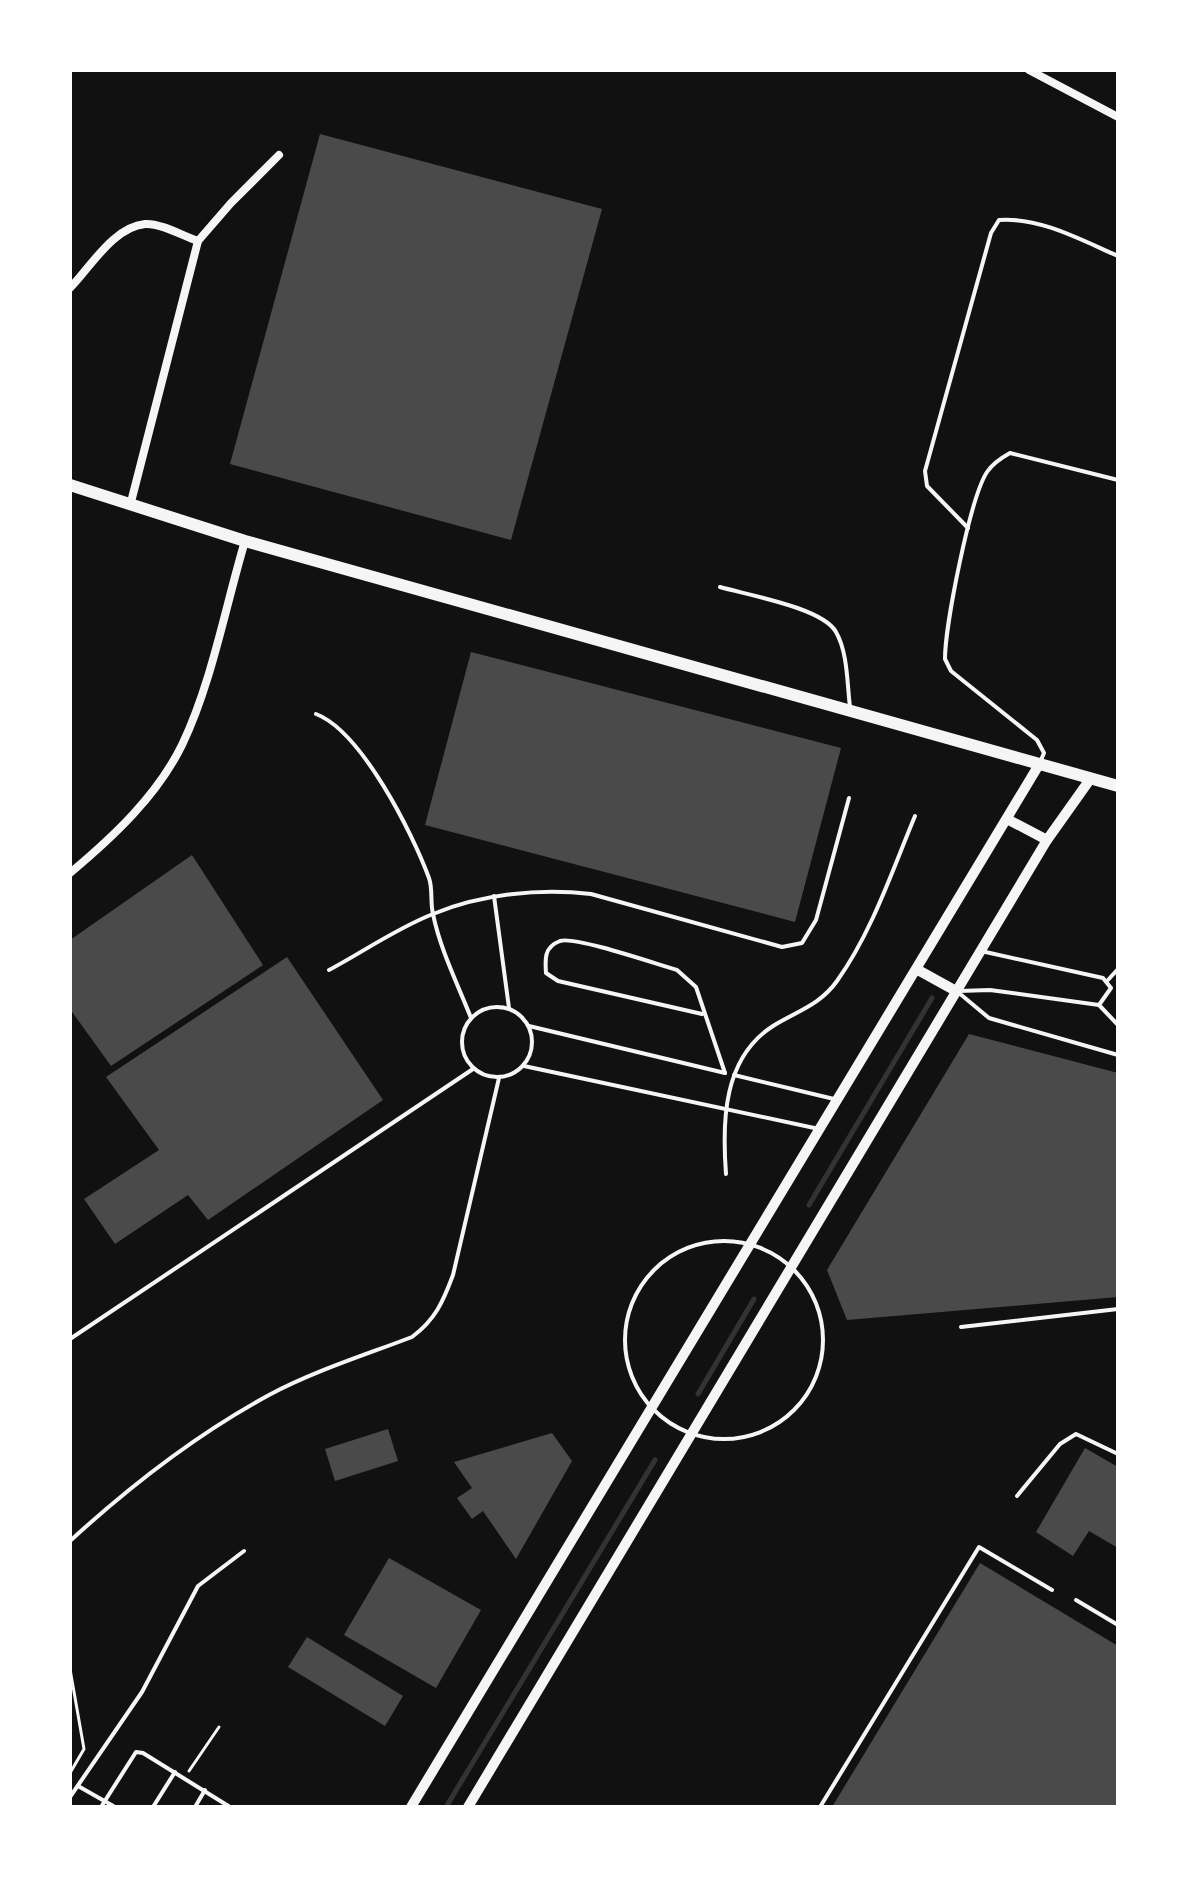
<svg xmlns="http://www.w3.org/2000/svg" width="1188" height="1877" font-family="Raleway,sans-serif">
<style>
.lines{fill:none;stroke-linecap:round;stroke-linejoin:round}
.stream{stroke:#333;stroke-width:5}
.building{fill:#4a4a4a}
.path{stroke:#f5f5f5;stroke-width:3}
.service{stroke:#f5f5f5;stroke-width:4}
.minor{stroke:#f5f5f5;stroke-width:8}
.tertiary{stroke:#f5f5f5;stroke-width:10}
.secondary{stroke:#f5f5f5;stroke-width:12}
</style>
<rect width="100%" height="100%" fill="#111"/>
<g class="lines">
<g class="stream">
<polyline points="809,1205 932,998"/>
<polyline points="698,1394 754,1299"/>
<polyline points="446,1807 655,1460"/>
</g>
</g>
<g class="building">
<polygon points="320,134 602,209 511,540 230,464"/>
<polygon points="471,652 841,748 795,922 425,825"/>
<polygon points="192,855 263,965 111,1066 70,1009 70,940"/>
<polygon points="287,957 383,1100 208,1220 188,1195 115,1244 84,1199 159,1150 106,1077"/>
<polygon points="969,1034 1118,1073 1118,1297 847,1320 827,1270"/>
<polygon points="388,1429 398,1461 335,1481 325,1449"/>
<polygon points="552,1433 572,1461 516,1559 483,1511 472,1519 457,1498 472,1488 454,1462"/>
<polygon points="1085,1448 1118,1467 1118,1548 1089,1531 1073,1556 1036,1532"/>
<polygon points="389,1558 481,1610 436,1688 344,1635"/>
<polygon points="980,1563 1118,1646 1118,1807 832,1807"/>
<polygon points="307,1637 403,1696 385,1726 288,1667"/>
</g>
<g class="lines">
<g class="path">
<polyline points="70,1669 84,1749 70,1773"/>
<polyline points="189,1771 219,1727"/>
</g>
<g class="service">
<path d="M 968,528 L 927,486 L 925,471 L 991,233 L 999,220 C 1040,217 1081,240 1118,256"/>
<path d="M 720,587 C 748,595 823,608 836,632 C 848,653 847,684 850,707"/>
<path d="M 316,714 C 361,731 412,832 429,878 C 433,889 430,902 433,914 C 440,949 458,985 471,1018"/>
<path d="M 1041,760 L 1044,753 L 1037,740 L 951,671 L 945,659 C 945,626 970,498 987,472 C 993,463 1001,458 1010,453 L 1118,480"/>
<polyline points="494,896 509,1008"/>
<path d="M 329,970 C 363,952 397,928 433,914 C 482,894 539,888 591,894 L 782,947 L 802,943 L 816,920 L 849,798"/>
<polyline points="1108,980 1118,969"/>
<polyline points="959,991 990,990 1099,1005 1111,988 1103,978 981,951"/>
<polyline points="959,993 989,1018 1118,1055"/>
<polyline points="1099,1005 1118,1025"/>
<circle cx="497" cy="1042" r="35"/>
<path d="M 702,1014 L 558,981 L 546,973 C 545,959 544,947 560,941 C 575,936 656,964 677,970 L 696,987 L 725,1073"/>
<polyline points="529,1026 725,1073"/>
<polyline points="524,1066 819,1129"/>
<polyline points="734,1075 834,1099"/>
<path d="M 726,1174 C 722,1121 723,1058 773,1026 C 797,1011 820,1005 837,981 C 872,932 892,871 915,816"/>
<circle cx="724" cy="1340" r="99"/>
<polyline points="961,1327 1118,1309"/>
<polyline points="70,1339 473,1069"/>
<polyline points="1017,1496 1060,1444 1076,1434 1118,1454"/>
<path d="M 70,1541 C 130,1486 197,1434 269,1395 C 314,1371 365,1355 412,1337 C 435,1320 443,1302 453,1275 L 499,1078"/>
<polyline points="1076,1600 1118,1625"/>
<polyline points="78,1786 115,1807"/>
<polyline points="70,1797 142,1692 198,1586 244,1551"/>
<polyline points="101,1807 136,1752 143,1753 230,1807"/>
<polyline points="153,1807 175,1772"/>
<polyline points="195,1807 205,1790"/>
<polyline points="820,1807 979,1547 1052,1590"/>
</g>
<g class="minor">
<polyline points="1029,70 1118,117"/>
<polyline points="198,241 231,203 279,155"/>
<path d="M 70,288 C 90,268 113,227 145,224 C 161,223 183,236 198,241 L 131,502"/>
<path d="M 70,873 C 113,837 157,796 182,745 C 212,682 225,608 245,541"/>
</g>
<g class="tertiary">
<polyline points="1007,819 1047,840"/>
<polyline points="918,970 956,991"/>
<polyline points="411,1807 1040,763"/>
<polyline points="468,1807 1047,840 1091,778"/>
</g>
<polyline class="secondary" points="70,485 245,541 1118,786"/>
</g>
<rect width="1188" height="1877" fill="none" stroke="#ffffff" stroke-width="144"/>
</svg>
